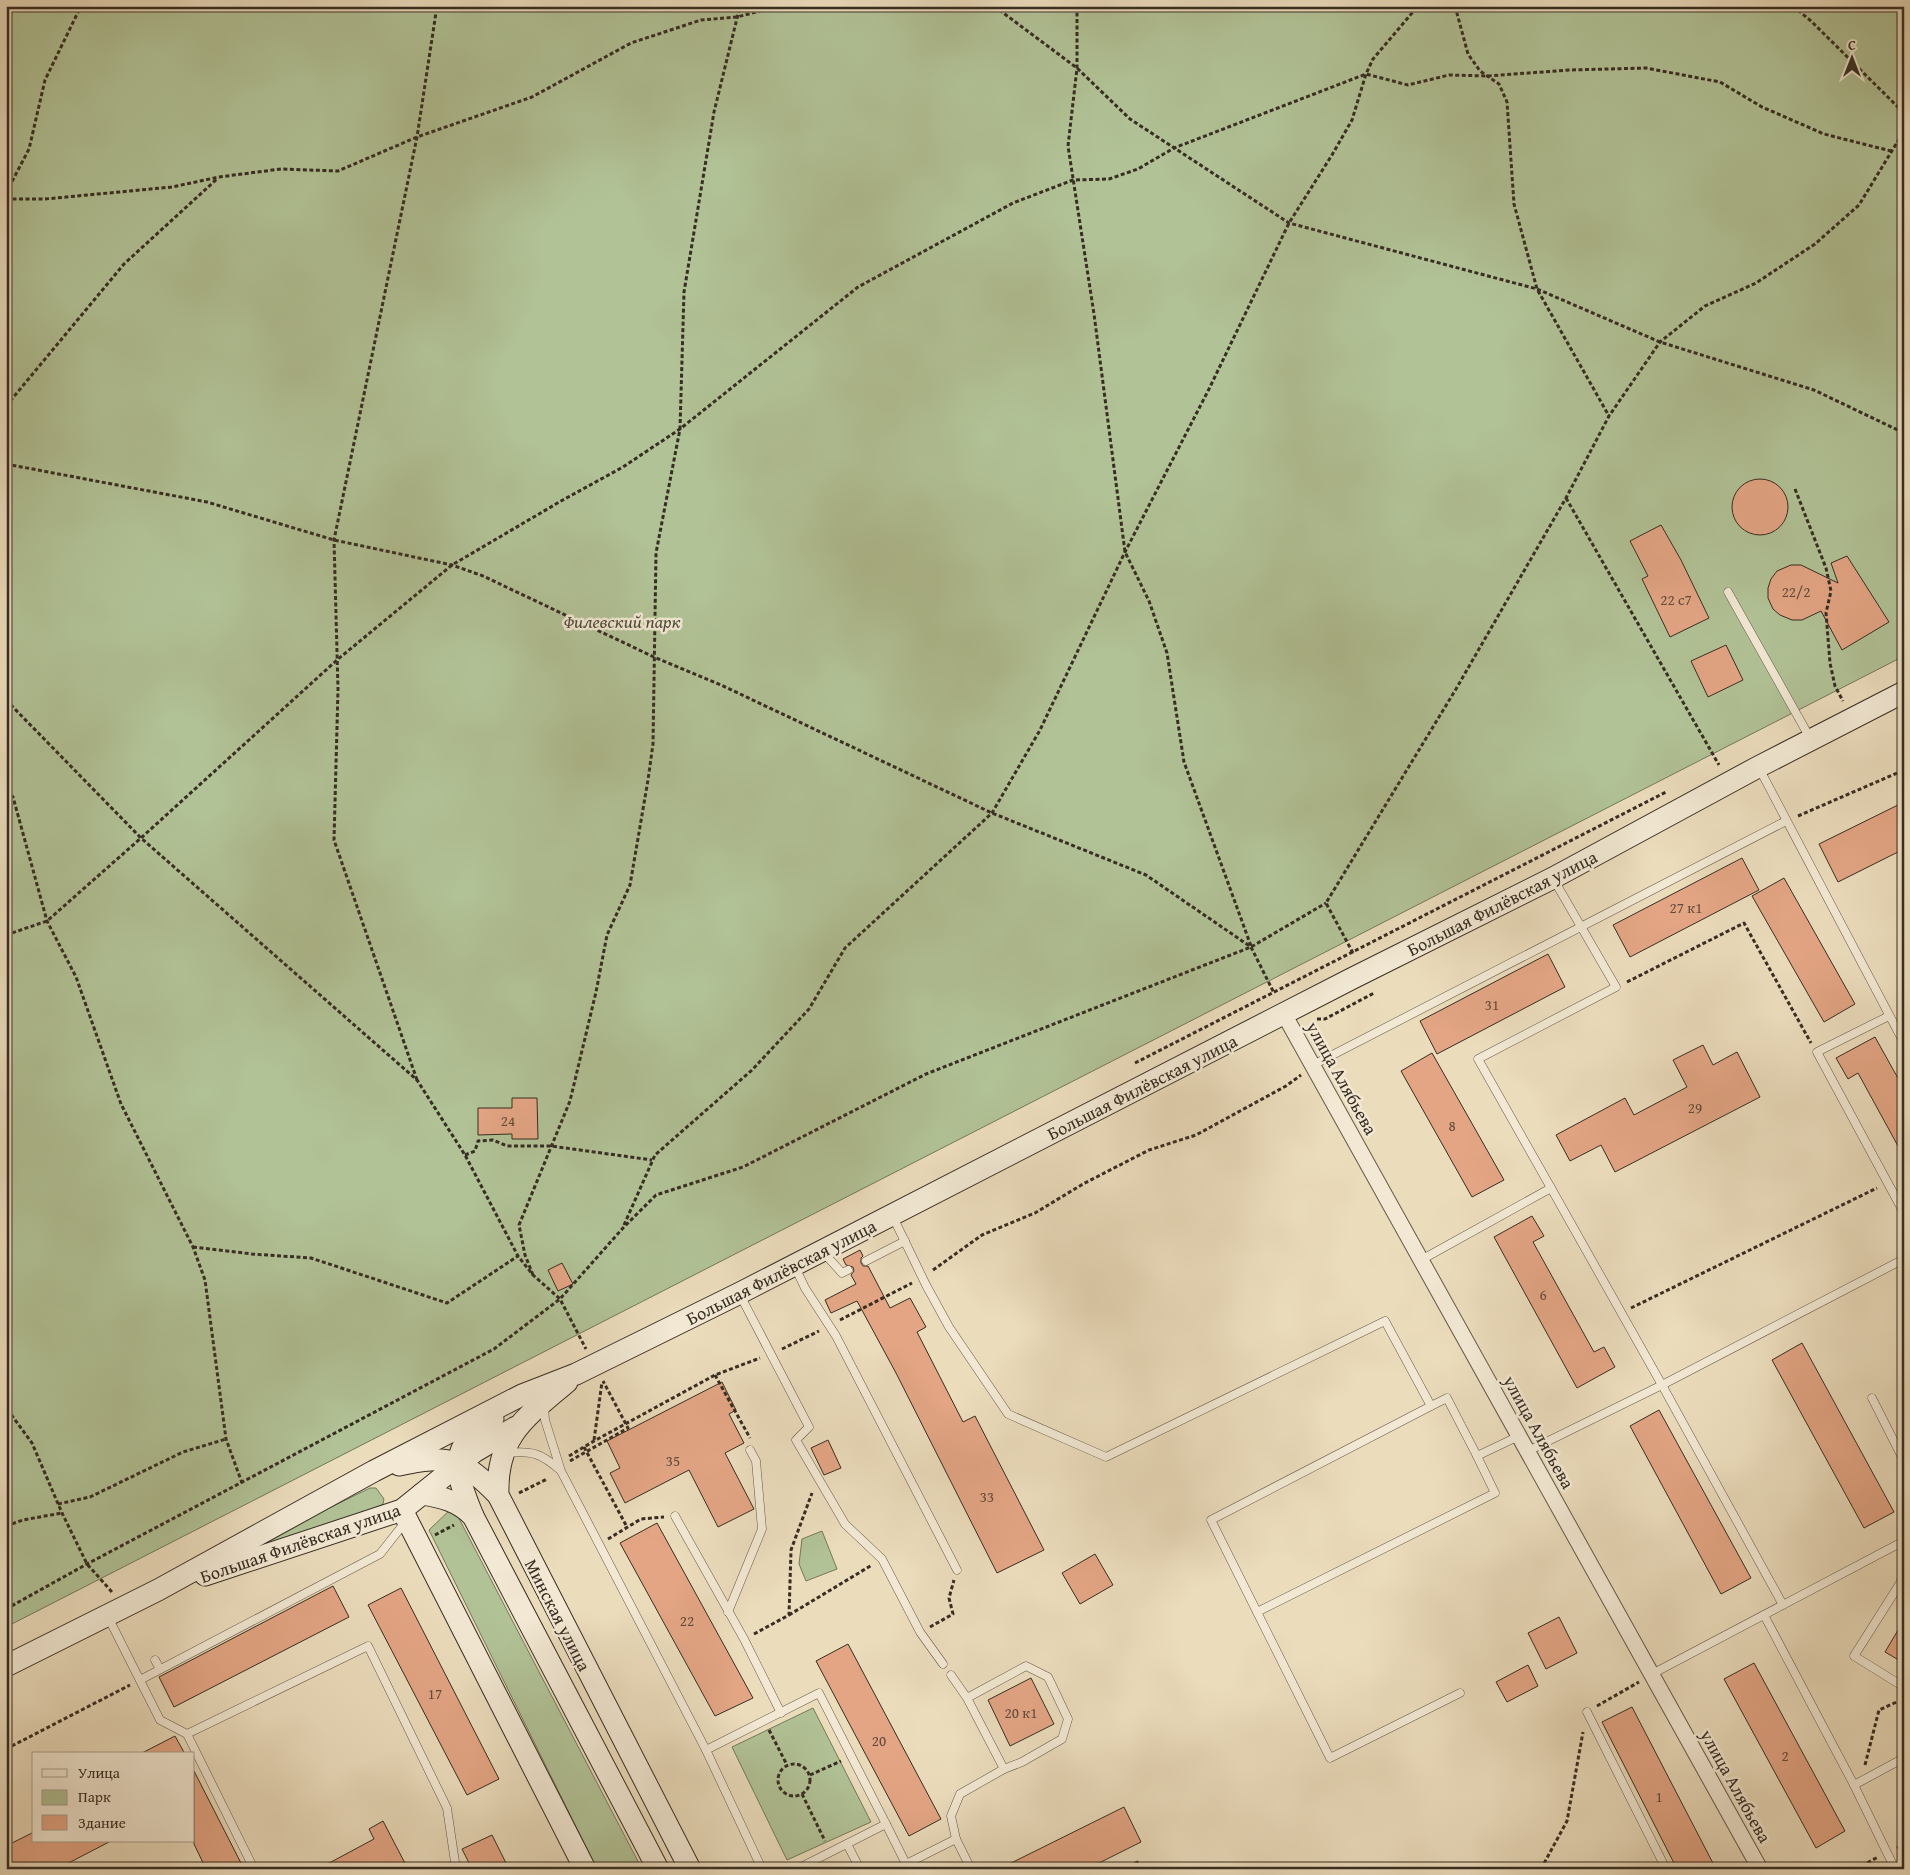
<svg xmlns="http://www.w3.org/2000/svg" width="1910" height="1875" font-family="'Gentium Book Plus',serif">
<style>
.green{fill:#b1c296;stroke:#74785c}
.building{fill:#e3a584;stroke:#372d23}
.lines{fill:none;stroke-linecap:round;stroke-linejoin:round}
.lane-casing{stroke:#645949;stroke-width:9}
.street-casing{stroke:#645949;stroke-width:17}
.secondary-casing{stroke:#372d23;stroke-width:23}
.path{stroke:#372d23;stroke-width:3;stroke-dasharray:4 2.5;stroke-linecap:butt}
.lane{stroke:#f2e8d3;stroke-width:8}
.street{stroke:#f2e8d3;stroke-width:15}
.secondary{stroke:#f2e8d3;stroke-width:21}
.labels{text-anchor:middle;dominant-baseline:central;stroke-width:5;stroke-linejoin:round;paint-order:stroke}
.number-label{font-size:15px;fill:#624b3b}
.park-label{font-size:18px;font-style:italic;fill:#4f4b3a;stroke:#f2e8d3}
.street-label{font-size:18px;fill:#372d23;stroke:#f2e8d3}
</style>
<rect width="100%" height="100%" fill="#ebdcbc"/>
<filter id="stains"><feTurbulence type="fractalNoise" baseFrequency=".004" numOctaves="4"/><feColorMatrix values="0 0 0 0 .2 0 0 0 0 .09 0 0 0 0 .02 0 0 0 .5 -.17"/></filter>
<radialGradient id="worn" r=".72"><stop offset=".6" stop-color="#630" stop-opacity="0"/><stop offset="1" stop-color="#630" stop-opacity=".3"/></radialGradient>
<g class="green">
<polygon points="6,6 1904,6 1904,656 6,1627"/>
<polygon points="370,1488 376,1488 384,1499 383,1504 362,1516 237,1553"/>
<polygon points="453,1507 642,1869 597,1869 429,1530"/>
<polygon points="822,1531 837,1569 806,1581 799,1564 802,1539"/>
<polygon points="813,1708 871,1822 787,1860 732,1747"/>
</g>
<g class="building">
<circle cx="1760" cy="507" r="28"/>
<polygon points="1661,525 1681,560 1709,618 1670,637 1642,579 1648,576 1630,541"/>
<polygon points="1847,556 1889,622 1842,650 1821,611 1802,620 1792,620 1780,615 1773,609 1768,598 1768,588 1771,579 1777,571 1791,565 1801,565 1838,583 1831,563"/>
<polygon points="1726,645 1743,680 1708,697 1691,661"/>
<polygon points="1904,802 1904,849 1838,882 1819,844"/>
<polygon points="1742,858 1759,890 1630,957 1613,925"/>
<polygon points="1784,878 1855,1004 1824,1022 1752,896"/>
<polygon points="1548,954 1565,987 1437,1054 1420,1021"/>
<polygon points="1875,1037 1904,1089 1904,1157 1858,1073 1848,1079 1836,1058"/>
<polygon points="1703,1045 1713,1065 1737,1052 1760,1097 1615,1172 1601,1145 1570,1161 1556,1135 1625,1098 1634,1115 1687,1087 1673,1060"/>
<polygon points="1432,1053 1504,1180 1472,1197 1401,1071"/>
<polygon points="512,1098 537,1098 538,1139 512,1139 512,1134 478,1135 478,1108 512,1108"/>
<polygon points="1532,1216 1544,1236 1533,1242 1594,1352 1604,1347 1615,1367 1577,1388 1494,1237"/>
<polygon points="860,1250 863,1256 861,1258 861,1263 863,1266 868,1266 890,1308 910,1298 926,1327 917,1332 963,1422 975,1416 1044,1550 997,1573 896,1373 857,1301 831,1313 825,1300 856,1284 851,1275 854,1271 853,1267 846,1265 843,1259"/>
<polygon points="562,1263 573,1284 558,1291 548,1270"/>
<polygon points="1802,1343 1894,1512 1864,1528 1772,1360"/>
<polygon points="722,1382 736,1410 729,1414 744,1443 725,1453 754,1509 718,1527 689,1470 625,1503 610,1473 620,1468 607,1441"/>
<polygon points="1659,1410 1751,1578 1721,1594 1630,1426"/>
<polygon points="828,1440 841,1468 824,1475 811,1448"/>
<polygon points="657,1523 753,1698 715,1716 620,1543"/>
<polygon points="1095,1554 1113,1585 1080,1604 1062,1573"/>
<polygon points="333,1586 349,1617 174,1707 159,1677"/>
<polygon points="401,1588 499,1779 467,1795 368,1605"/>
<polygon points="1559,1617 1577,1653 1546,1669 1528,1633"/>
<polygon points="1904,1620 1904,1663 1885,1652"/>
<polygon points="848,1644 941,1819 909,1836 816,1661"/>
<polygon points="1754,1663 1845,1831 1816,1848 1724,1679"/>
<polygon points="1528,1665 1538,1686 1507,1702 1496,1682"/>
<polygon points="1031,1678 1054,1724 1010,1746 988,1700"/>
<polygon points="1632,1707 1716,1869 1677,1869 1602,1722"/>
<polygon points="175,1736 185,1754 140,1754"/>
<polygon points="194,1771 244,1869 206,1869 194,1844"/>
<polygon points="1124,1807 1141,1842 1087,1869 999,1869"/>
<polygon points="383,1821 408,1869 318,1869 374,1839 369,1829"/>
<polygon points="34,1832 34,1841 111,1841 57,1869 6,1869 6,1846"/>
<polygon points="492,1835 509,1869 472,1869 462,1849"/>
</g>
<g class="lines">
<defs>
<g id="lane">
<polyline points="1728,592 1810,738"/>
<polyline points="1759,768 1904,1043"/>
<polyline points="1889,1016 1817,1052 1904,1213"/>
<polyline points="1313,1065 1786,821"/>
<polyline points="1551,1188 1478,1059 1616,987 1554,880"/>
<polyline points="893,1217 926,1285 949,1327 1008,1414 1106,1457 1385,1321 1431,1406 1211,1520 1330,1758 1460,1693"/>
<polyline points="823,1252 842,1273 848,1270"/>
<polyline points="1421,1260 1551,1188 1662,1385 1783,1605"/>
<polyline points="866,1261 905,1241"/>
<polyline points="795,1267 805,1288 836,1336 957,1570"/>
<polyline points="740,1295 809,1427 796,1440 845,1524 882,1559 920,1632 943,1664"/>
<polyline points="1872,1398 1904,1461"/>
<polyline points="544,1406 545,1420 561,1471 706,1750 762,1869"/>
<polyline points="1431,1406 1447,1398 1477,1456 1519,1436"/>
<polyline points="1528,1451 1662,1385 1904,1259"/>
<path d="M 507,1453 C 532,1450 542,1454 560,1470"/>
<polyline points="675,1516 744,1639 781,1713"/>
<polyline points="1904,1577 1854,1656 1904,1687"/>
<polyline points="728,1612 762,1529 756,1461 750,1450"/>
<polyline points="1257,1612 1495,1493 1477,1456"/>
<polyline points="1764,1615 1854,1785 1895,1869"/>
<polyline points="108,1617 160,1720 187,1734"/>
<polyline points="155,1660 160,1669"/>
<polyline points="1652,1674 1904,1541"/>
<polyline points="951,1675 967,1698 1004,1769 1022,1762 1062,1739 1068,1719 1048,1677 1026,1666 967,1698"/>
<polyline points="140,1680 380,1554 406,1521"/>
<polyline points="1587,1712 1666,1869"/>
<polyline points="706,1750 819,1693 886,1824"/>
<polyline points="1854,1785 1904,1758"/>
<polyline points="956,1839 951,1816 960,1794 1004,1769"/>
<polyline points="847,1844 860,1869"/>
<polyline points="254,1869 187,1734 368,1646 447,1808 456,1869"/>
<polyline points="797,1869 886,1824 906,1864 956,1839 971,1869"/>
</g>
<polyline id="street" points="1284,1014 1760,1869"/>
<g id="secondary">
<path d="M 567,1382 C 526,1417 496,1436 498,1495 L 690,1869"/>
<path d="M 493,1419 C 483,1427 471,1434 464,1445 C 451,1466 465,1496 473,1516 L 658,1869"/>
<path d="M 399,1465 C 448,1454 463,1459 498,1495"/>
<path d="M 422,1494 C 442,1497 458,1501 473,1516"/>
<polyline points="402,1510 585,1869"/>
<polyline points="205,1575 402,1510 474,1452 516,1427"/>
<polyline points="6,1666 158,1590 374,1471 522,1395 576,1374 740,1293 1353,978 1553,878 1758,767 1904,692"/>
</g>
</defs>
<use href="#lane" class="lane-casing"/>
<use href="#street" class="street-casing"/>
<use href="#secondary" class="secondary-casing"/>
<g class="path">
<polyline points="994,6 1077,68 1130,119 1289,223 1537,289 1660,342 1814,390 1904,433"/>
<polyline points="1077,6 1077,68 1068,146 1094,314 1125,552 1149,601 1167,653 1184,762 1251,946"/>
<polyline points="1455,6 1468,54 1480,71 1499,84 1507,102 1514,204 1537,289 1609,416"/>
<polyline points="1793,6 1811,21 1904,113"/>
<polyline points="6,193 29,149 45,80 81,6"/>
<polyline points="6,199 45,199 172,187 219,177 281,169 338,171 417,137 532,97 631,43 701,20 737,17 779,6"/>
<polyline points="6,406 124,264 218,178"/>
<polyline points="6,464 207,502 334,540 452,565 483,576 654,657 721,685 992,813 1146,875 1251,947 1274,993"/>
<polyline points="1795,489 1826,568 1831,591 1826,613 1830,663 1835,686 1843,701"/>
<polyline points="1566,498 1719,765"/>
<polyline points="6,700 141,838 417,1080 465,1155 518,1256 533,1275 560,1299 586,1349"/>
<polyline points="6,791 13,797 47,921 76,977 121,1104 193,1247 205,1280 226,1439 242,1483"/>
<polyline points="1798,816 1904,770"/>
<polyline points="6,935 47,921 141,838 337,660 452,565 561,501 623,467 680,429 858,287 1013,203 1073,180 1109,179 1138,169 1174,148 1366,74 1408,85 1449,75 1488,76 1569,70 1646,68 1720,82 1762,107 1824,134 1891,151"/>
<polyline points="1353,953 1326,903 1456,689 1566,498 1609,416 1660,342 1705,306 1756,283 1815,244 1859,205 1904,131"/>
<polyline points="1627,982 1744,923 1811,1043"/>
<polyline points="1317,1019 1325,1019 1374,993"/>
<polyline points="1135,1063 1666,792"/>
<polyline points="417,1080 334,840 338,689 334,540 417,137 437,6"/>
<polyline points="465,1155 475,1151 478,1141 493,1140 507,1146 551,1146 652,1160"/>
<polyline points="624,1225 655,1155 752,1070 809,1009 845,948 992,813 1040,730 1125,552 1209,389 1289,223 1332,155 1352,120 1366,74 1373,59 1418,6"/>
<polyline points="193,1247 252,1254 311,1258 447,1303 518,1256"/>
<polyline points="933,1270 982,1235 1035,1213 1083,1184 1149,1150 1196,1135 1286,1086 1301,1075"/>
<polyline points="533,1275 525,1255 519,1225 570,1101 596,992 607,935 630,885 648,780 653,744 656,553 680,429 684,292 714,112 740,6"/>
<polyline points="1631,1308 1877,1188"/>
<polyline points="840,1320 912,1283"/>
<polyline points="782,1349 819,1331"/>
<polyline points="715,1375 750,1438"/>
<polyline points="6,1396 10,1413 32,1443 62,1513 87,1564 112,1592"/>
<polyline points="594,1440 602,1382"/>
<polyline points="584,1447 627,1527"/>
<polyline points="569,1456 594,1441 715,1375 760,1358"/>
<polyline points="570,1461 628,1428 603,1381"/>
<polyline points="519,1493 547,1479"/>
<polyline points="58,1504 90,1497 183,1452 226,1439"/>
<polyline points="6,1526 23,1520 62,1513"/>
<polyline points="435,1535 454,1525"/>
<polyline points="608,1539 641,1519 664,1517"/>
<polyline points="6,1609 87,1564 494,1349 560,1299 623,1228 656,1195 743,1167 926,1074 1251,947 1326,903"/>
<polyline points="789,1615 872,1565"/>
<polyline points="930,1627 953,1614 949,1598 954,1580"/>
<polyline points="754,1634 789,1615 791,1550 812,1493"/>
<polyline points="1597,1706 1639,1682"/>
<polyline points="769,1730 787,1765"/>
<polyline points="6,1749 130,1685"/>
<circle cx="794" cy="1780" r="16"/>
<polyline points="1865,1765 1879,1710 1901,1700"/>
<polyline points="810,1775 841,1761"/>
<polyline points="802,1794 825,1841"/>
<polyline points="1897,1848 1904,1844"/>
<polyline points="1123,1869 1140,1861"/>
<polyline points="1541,1869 1567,1821 1583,1732"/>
<polyline points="1856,1869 1878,1857"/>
</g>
<use href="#lane" class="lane"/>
<use href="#street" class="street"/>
<use href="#secondary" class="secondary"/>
</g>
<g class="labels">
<g class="number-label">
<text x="1796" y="591">22/2</text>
<text x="1676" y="599">22 c7</text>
<text x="1686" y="907">27 к1</text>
<text x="1492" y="1004">31</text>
<text x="1695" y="1107">29</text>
<text x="508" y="1120">24</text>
<text x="1452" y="1125">8</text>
<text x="1543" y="1294">6</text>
<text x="673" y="1460">35</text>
<text x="987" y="1496">33</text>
<text x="687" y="1620">22</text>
<text x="435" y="1693">17</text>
<text x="1021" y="1712">20 к1</text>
<text x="879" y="1740">20</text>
<text x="1785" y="1755">2</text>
<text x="1659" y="1796">1</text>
</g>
<g class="park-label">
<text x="622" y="621">Филевский парк</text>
</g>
<g class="street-label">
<text transform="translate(1502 903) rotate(-27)">Большая Филёвская улица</text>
<text transform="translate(1342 1078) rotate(61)">улица Алябьева</text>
<text transform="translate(1142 1087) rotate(-27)">Большая Филёвская улица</text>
<text transform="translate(781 1272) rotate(-27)">Большая Филёвская улица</text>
<text transform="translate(1539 1432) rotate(61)">улица Алябьева</text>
<text transform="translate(300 1543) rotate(-19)">Большая Филёвская улица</text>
<text transform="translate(558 1615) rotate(63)">Минская улица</text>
<text transform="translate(1736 1786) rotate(61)">улица Алябьева</text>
</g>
</g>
<rect width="1910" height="1875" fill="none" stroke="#ebdcbc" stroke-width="25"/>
<rect x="8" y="8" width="1895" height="1860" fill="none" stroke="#372d23" stroke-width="2.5"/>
<rect x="12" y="12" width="1885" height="1850" fill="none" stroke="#372d23"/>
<rect x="32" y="1752" width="162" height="90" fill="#f2e8d3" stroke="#a79d8d"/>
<rect x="42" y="1769" width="25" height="8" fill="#f2e8d3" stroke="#a79d8d"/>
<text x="78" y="1778" font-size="15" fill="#372d23">Улица</text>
<rect x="42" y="1790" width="25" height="15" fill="#b1c296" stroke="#a79d8d"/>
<text x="78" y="1802" font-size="15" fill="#372d23">Парк</text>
<rect x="42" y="1815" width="25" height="15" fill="#e3a584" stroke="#a79d8d"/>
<text x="78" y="1828" font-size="15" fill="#372d23">Здание</text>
<g transform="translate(1852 58)" stroke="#f2e8d3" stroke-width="4" paint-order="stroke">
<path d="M0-4L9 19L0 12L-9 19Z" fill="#372d23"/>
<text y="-8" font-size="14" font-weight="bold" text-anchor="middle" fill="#372d23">С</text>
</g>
<rect width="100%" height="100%" filter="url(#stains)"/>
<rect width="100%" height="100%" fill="url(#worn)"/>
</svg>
